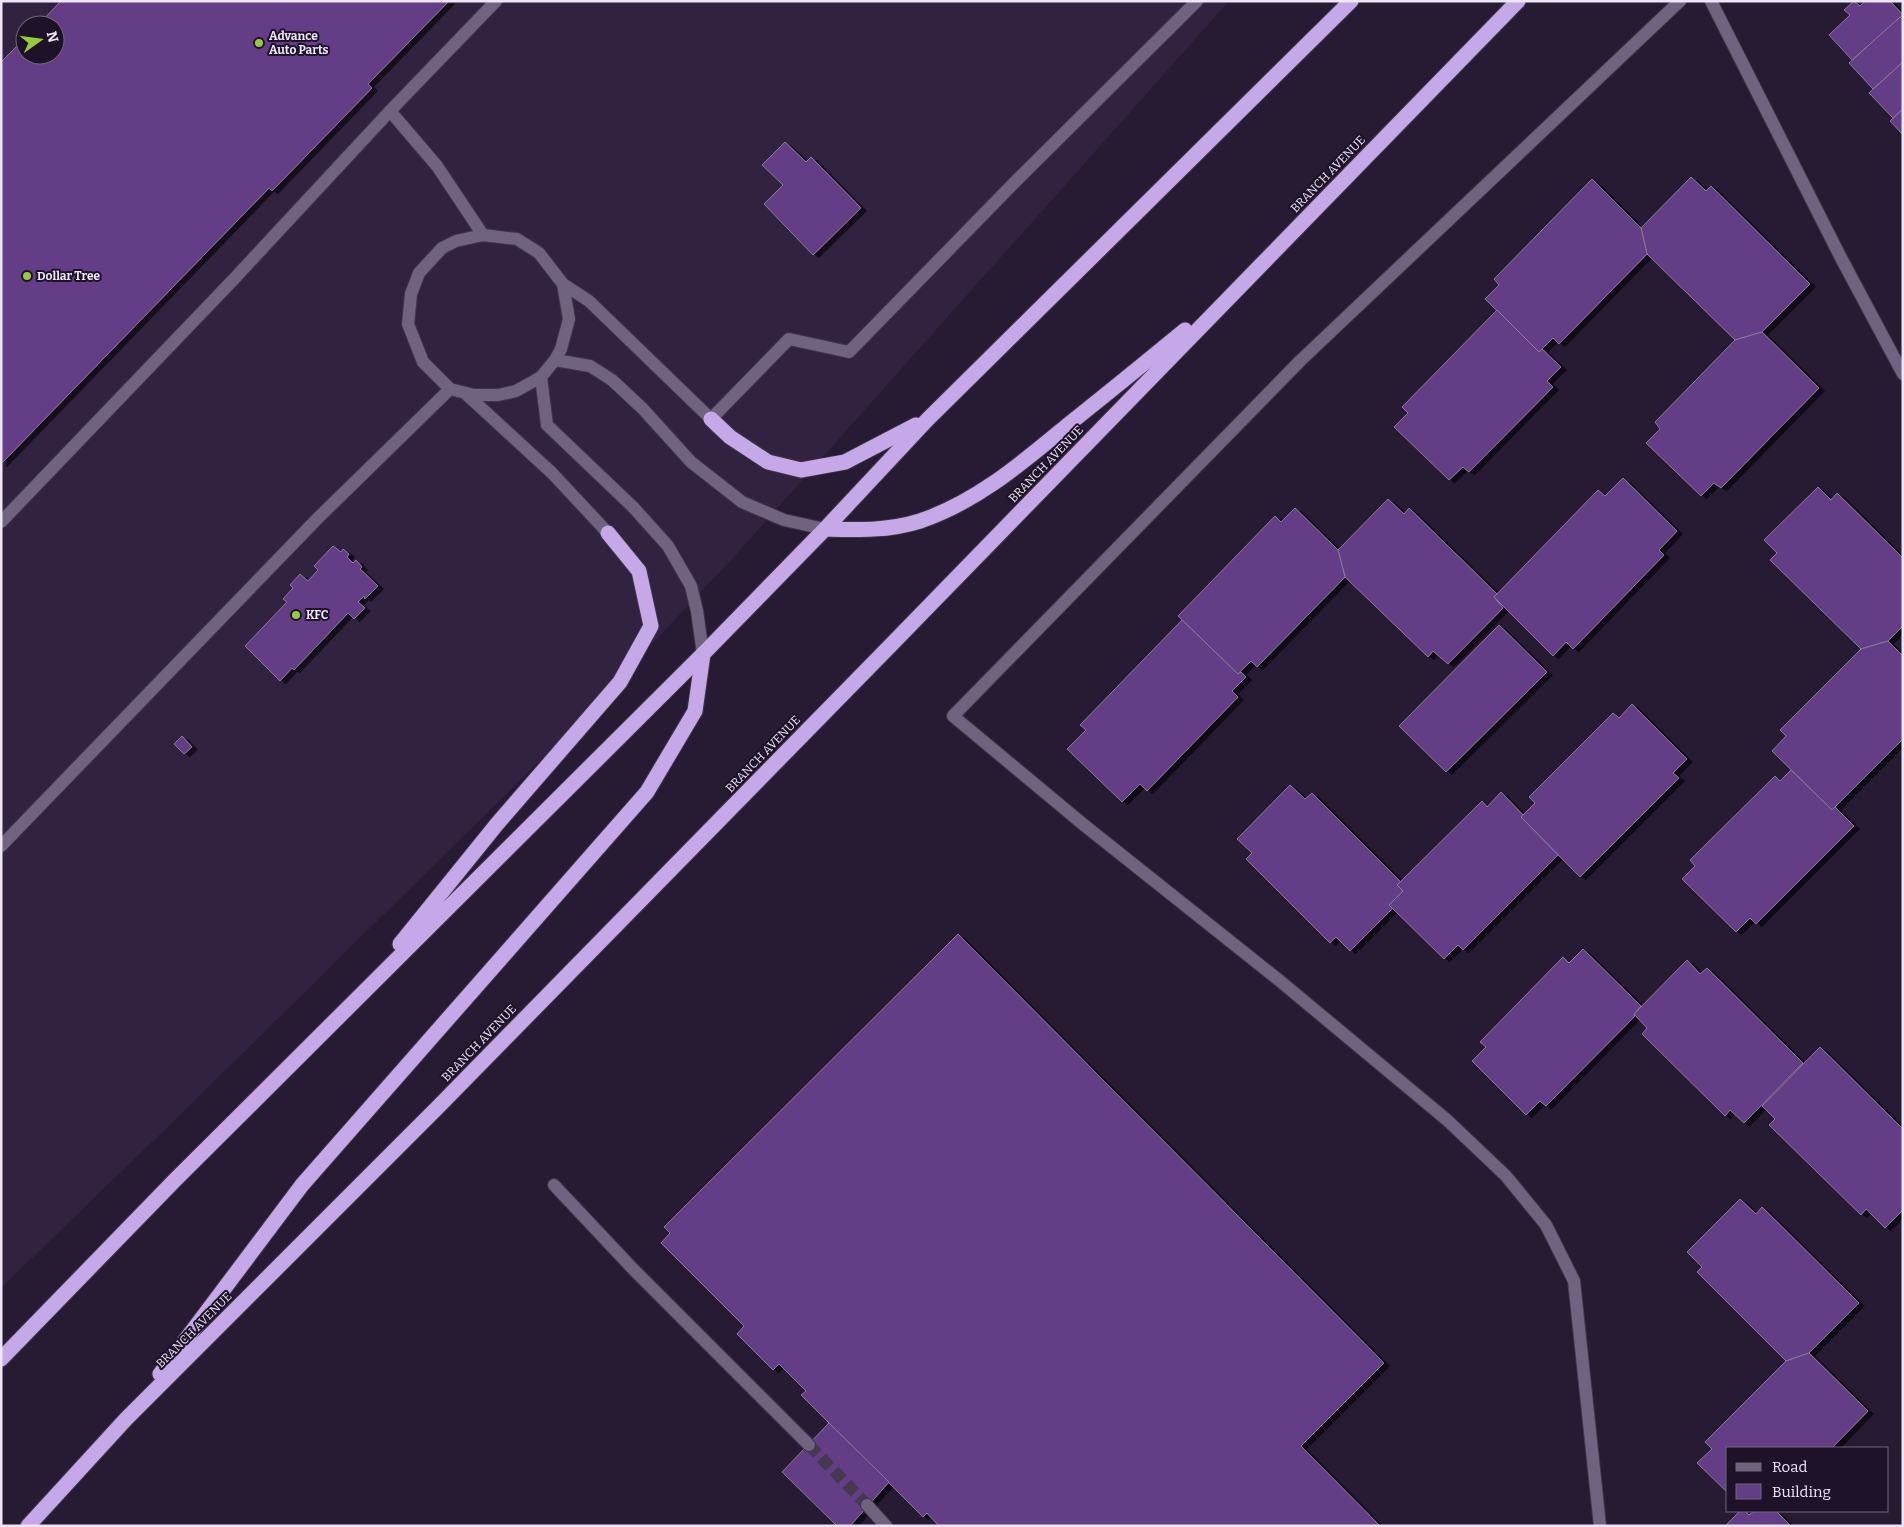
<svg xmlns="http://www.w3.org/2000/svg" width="1904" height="1527" font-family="Bitter,serif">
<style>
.built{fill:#31233f;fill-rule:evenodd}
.building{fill:#633d86;stroke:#887b97;filter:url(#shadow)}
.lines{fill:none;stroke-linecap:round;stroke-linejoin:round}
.minor-tunnel{stroke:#44394f;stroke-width:12;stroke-dasharray:12 6;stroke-linecap:butt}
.minor-casing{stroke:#40364a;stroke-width:14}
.highway-casing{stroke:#40364a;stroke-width:17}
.minor{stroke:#70637f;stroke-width:12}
.highway{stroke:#c6a7e7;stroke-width:15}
.poi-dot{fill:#96cc3a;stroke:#1d1228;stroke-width:2}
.labels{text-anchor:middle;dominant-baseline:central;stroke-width:4;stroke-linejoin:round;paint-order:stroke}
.poi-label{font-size:12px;font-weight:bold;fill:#ede6f6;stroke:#1d1228;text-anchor:start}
.street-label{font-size:12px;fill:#ede6f6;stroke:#1d1228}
</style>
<defs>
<filter id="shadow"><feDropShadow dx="5.5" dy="3" stdDeviation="0" flood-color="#0009"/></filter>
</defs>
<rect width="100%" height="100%" fill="#261b32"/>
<path class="built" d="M 1,1 L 1229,1 L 732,559 L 559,742 L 181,1114 L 1,1288 ZM 25,25 L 55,25 L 55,55 L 25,55 Z"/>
<g class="building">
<polygon points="61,1 449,1 368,84 372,88 272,191 269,188 1,464 1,62 25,38 25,55 55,55 55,25 38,25"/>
<polygon points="1854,1 1860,6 1865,1 1890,1 1903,15 1852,60 1829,35 1850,15 1844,10"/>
<polygon points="1900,17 1903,20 1903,62 1873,89 1849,63"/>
<polygon points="1903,62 1903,109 1893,118 1869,93"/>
<polygon points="1903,109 1903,135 1890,121"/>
<polygon points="785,142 806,162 811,157 861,208 813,255 764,204 783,185 762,165"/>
<polygon points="1691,177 1706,191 1711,186 1810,284 1762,332 1735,340 1647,254 1641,228"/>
<polygon points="1592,179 1641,228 1647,254 1559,344 1553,338 1539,352 1485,299 1499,285 1494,279"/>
<polygon points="1497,310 1539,352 1542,349 1561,367 1547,381 1553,387 1469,472 1463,467 1449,480 1394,427 1408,413 1402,407"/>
<polygon points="1762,332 1819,388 1721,488 1714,483 1701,496 1646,443 1660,429 1655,422 1735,340"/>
<polygon points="1623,478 1677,531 1659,550 1664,555 1573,649 1566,642 1553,656 1494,597 1598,490 1605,496"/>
<polygon points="1818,487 1831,500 1837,493 1903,558 1903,626 1888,641 1861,649 1770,560 1777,553 1764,540"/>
<polygon points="1388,499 1404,514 1409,508 1497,594 1494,597 1503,608 1448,664 1433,651 1428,657 1345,577 1338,550"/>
<polygon points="1295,508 1338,550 1345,577 1257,667 1251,661 1238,674 1178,616 1275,516 1281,522"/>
<polygon points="333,546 341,552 343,549 349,554 347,557 353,563 356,560 362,567 360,569 378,586 365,599 364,596 358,602 365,608 354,619 348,613 294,670 292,668 280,681 245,646 287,602 283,599 293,588 290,585 300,574 308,581 318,570 314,566"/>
<polygon points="1182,620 1238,674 1241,672 1246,677 1232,691 1238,697 1147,791 1140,784 1122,802 1067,749 1086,730 1080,725"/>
<polygon points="1499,625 1547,672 1446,772 1399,726"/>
<polygon points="1888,641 1903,656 1903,739 1832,810 1772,751 1786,736 1780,730 1861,649"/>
<polygon points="1632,704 1687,759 1673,773 1679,778 1580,877 1521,817 1535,803 1529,797 1613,713 1619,718"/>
<polygon points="182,736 192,747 184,754 174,744"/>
<polygon points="1791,770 1832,810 1835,807 1854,826 1756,924 1750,918 1736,932 1682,879 1695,866 1690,860 1775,776 1780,781"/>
<polygon points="1290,785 1305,799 1312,793 1401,882 1397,885 1403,891 1389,905 1393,908 1350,951 1336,937 1330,943 1246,859 1252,853 1237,839"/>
<polygon points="1501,792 1523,815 1521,817 1558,855 1463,950 1458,945 1444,959 1389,905 1403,891 1397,885 1482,801 1487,807"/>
<polygon points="958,934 1384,1363 1301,1446 1380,1526 939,1526 927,1513 923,1517 801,1395 806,1391 779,1364 773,1370 737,1334 744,1326 661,1243 670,1233 664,1227"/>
<polygon points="1583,949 1641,1006 1634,1014 1635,1016 1546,1106 1540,1101 1526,1115 1472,1061 1486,1047 1480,1042 1563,957 1569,963"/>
<polygon points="1687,960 1700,974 1707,968 1803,1063 1744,1123 1730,1110 1725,1116 1642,1034 1647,1028 1634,1014"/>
<polygon points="1820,1047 1903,1129 1903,1210 1885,1228 1866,1209 1861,1215 1769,1125 1775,1119 1762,1106"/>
<polygon points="1740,1199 1756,1214 1762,1207 1859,1303 1809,1353 1786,1361 1697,1272 1702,1267 1687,1252"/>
<polygon points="1809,1353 1868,1411 1832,1448 1728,1448 1728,1493 1697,1463 1712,1449 1705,1442 1786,1361"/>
<polygon points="829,1423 889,1482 850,1526 837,1526 782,1472"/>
<polygon points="1740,1511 1745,1511 1749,1515 1754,1511 1776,1511 1791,1526 1725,1526"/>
</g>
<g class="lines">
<polyline class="minor-tunnel" points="809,1445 867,1505"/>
<defs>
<g id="minor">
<polyline points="1711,1 1840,256 1903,374"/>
<polyline points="390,111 437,166 483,235"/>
<polyline points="563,284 569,319 561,349 555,360 541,377 516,391 498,395 474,395 450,389 423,362 408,324 411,294 419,273 442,248 456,241 483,235 517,239 539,253 563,284 589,301 711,419 789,339 849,352 1015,182 1197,1"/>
<polyline points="555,360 590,366 612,380 643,409 691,462 742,502 784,520 825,529"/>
<polyline points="541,377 547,425 633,507 668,546 691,586 697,611 703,654"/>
<polyline points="465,393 552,473 608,533"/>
<polyline points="1,522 233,280 390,111 496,1"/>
<polyline points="1,846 318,518 450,389"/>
<polyline points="554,1185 634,1270 809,1445"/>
<polyline points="867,1505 886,1526"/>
<polyline points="1600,1526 1574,1281 1546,1225 1506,1176 1447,1120 1280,981 1084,825 953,716 1300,361 1680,1"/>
</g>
<g id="highway">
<polyline points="711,419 730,437 768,462 801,470 845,462 916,425"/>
<path d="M 825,529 C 857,530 889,531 920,521 C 977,502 1023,462 1069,424 C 1108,393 1146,362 1185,330"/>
<polyline points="400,944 497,824 620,682 651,626 639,571 608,533"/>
<polyline points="1,1359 175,1180 703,654 825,529 927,420 1351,1"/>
<polyline points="160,1374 302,1185 647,792 695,711 703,654"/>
<polyline points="28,1526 126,1419 439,1106 888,648 1518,1"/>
</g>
</defs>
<use href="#minor" class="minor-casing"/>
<use href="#highway" class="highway-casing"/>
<use href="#minor" class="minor"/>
<use href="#highway" class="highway"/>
</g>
<g class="poi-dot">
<circle cx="259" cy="43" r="5"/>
<circle cx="27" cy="276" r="5"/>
<circle cx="296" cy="615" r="5"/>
</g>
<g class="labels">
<g class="poi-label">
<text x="269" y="36">Advance<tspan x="269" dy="14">Auto Parts</tspan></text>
<text x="37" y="276">Dollar Tree</text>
<text x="306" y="615">KFC</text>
</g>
<g class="street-label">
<text transform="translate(1328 174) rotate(-46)">BRANCH AVENUE</text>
<text transform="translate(1046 464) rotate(-46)">BRANCH AVENUE</text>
<text transform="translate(763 754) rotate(-46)">BRANCH AVENUE</text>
<text transform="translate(479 1043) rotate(-46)">BRANCH AVENUE</text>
<text transform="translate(194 1330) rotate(-45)">BRANCH AVENUE</text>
</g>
</g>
<rect width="1904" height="1527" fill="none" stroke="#ede6f6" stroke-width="5"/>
<rect x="1726" y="1447" width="162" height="65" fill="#1d1228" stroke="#70677a"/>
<rect x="1736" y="1463" width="25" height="8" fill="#70637f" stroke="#70677a"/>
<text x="1772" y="1472" font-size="15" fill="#ede6f6">Road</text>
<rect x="1736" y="1484" width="25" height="15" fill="#633d86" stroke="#70677a"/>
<text x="1772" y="1497" font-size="15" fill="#ede6f6">Building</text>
<g transform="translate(40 40) rotate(76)"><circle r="24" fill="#1d1228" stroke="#70677a"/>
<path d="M0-4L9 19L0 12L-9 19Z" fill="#96cc3a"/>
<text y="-8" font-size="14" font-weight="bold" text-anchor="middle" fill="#ede6f6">N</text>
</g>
</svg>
